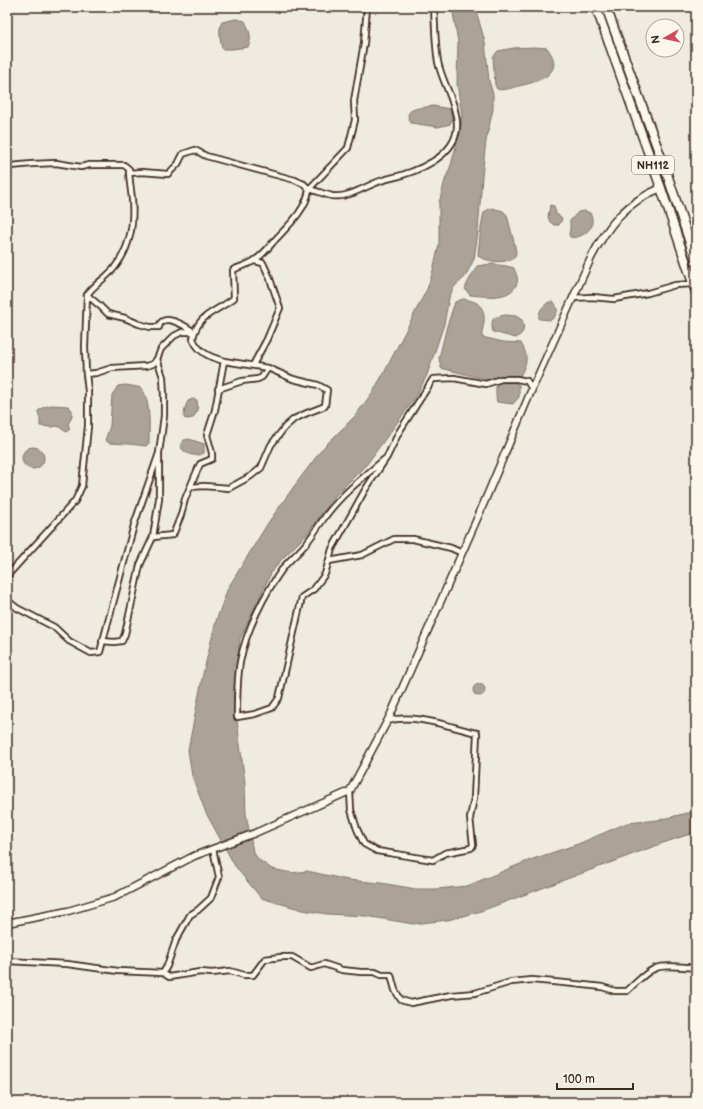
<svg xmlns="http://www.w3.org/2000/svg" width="703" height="1109" font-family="'Balsamiq Sans',sans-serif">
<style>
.water{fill:#aca397;stroke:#7f7367}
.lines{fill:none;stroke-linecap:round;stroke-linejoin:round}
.street-casing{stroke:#3b2a1e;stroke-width:8}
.secondary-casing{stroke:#3b2a1e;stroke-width:9}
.highway-casing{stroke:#3b2a1e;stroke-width:11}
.street{stroke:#fbf7ec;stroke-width:4.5}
.secondary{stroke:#fbf7ec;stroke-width:6}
.highway{stroke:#fbf7ec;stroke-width:8}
.rail{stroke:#3b2a1e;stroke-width:1.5}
.labels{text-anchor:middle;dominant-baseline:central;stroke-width:3.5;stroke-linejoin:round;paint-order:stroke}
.shield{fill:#fbf7ec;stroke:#75685c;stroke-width:1}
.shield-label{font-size:11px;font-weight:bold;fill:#3b2a1e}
</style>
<rect width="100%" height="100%" fill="#f0ebe0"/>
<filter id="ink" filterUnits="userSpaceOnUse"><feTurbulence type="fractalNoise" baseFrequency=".025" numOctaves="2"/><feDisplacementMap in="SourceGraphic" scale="8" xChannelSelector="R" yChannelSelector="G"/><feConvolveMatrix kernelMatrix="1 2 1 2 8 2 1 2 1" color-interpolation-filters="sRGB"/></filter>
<g filter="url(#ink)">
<g class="water">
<polygon points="452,7 475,7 485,42 489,81 493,94 493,109 486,141 482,176 478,232 474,259 465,277 454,287 449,298 444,324 427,375 415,398 367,464 335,496 307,534 282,559 271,573 240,639 236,671 234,698 245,783 246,814 253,852 259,860 272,869 292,873 307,871 348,880 381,883 416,889 437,889 467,886 530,860 578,844 627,823 658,820 696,811 696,832 663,843 481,911 448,920 413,924 366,916 327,914 303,910 261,898 235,866 206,813 192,776 188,750 203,674 216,621 228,588 268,523 295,485 323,448 355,416 372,393 385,371 427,289 432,274 439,245 439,203 445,180 451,165 460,132 462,115 457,84 458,42"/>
<path d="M 236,19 L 245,21 C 249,30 253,38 248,47 L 232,49 L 223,49 L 222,47 C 220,39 218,30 222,22 Z"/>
<path d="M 535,47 L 547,48 C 567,73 539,82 518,86 C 512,88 503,91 497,89 L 495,85 L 493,57 L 498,51 L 514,48 Z"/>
<path d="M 433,106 L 450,109 L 452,119 L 450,124 L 438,127 L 411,123 C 400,107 423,108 433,106 Z"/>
<polygon points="550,205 554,206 556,214 561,217 562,219 559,225 554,225 550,222 548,217"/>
<path d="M 492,208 L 503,211 L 507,215 L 515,246 L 516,253 L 514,258 C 503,264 488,262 478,256 C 478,252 482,216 484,213 C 486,210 489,209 492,208 Z"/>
<path d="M 585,211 L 590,213 L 592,218 L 592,226 C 587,233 579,239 570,237 L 569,234 L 570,230 L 570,221 L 578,212 Z"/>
<path d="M 491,264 L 506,266 L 514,268 C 515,272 519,278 517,283 C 511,301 484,296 470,295 L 465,289 C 468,280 473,274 477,266 Z"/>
<path d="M 463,299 C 477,301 485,305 484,321 C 484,327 481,331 482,337 L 503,342 L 521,343 C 529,357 527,363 520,376 L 506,376 L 489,380 L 441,368 L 439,358 L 447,326 L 455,302 Z"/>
<path d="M 549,302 L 554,302 C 559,310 558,314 551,320 L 539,319 C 538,311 543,306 549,302 Z"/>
<path d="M 506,315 L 516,316 L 522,320 C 525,329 524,333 516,338 L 493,332 C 490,318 493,317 506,315 Z"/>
<polygon points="509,380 519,385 519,397 513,404 497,402 496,396 496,384 501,382"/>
<path d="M 126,385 L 142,388 C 151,404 149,425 149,443 L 146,446 L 129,444 L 109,443 L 105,440 L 110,426 L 112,395 L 118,386 Z"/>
<path d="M 193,399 L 197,400 L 198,410 L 193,418 L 187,419 L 184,418 C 184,412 185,406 188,401 Z"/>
<polygon points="52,405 68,406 72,410 72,417 68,424 70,429 66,432 58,426 51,427 40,426 40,419 38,411 44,407"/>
<path d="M 189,439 L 204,444 L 204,453 C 195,458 183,454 180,445 L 184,440 Z"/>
<circle cx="33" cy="458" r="11"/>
<circle cx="479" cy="690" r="6"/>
</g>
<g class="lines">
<defs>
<g id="street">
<path d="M 367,7 L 364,43 L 354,101 L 355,120 L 348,148 L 309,189 C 317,191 324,194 332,196 C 350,199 369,183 387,179 C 414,173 459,157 457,123 C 456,102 442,82 438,62 C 435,44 435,25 434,7"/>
<path d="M 7,164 L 11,166 L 32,164 L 56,163 L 81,167 L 89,165 L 124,165 L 129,169 C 129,179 131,189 132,199 C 134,223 130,248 115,267 C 107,278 94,284 87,295 L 85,347 L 86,374 L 88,391 L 88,426 L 82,486 L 75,501 L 7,576"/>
<path d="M 129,173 L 142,172 L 168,174 L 178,164 L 183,154 L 195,150 L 206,156 L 295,180 L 304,184 L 309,189 C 307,209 288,226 275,240 C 269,247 263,255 255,260 C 249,265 240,266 233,270 L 234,298 C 217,312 197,314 193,339 C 199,353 210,357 224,361"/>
<path d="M 87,295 L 100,306 L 108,314 L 125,318 L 139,324 L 150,327 L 159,327 C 162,311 187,327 194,332"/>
<polyline points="573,298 592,297 614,299 648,293 675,285 693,284"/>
<polyline points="253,365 267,339 280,308 269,276 263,263 254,261"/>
<polyline points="86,374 96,373 112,368 146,366 153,364 157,359 161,349 174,336 182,332 194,332"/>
<polyline points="218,389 242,381 258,379 262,377 268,368"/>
<path d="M 387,457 C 366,475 344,492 327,514 C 321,522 315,532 308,541 C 301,551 291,558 283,568 C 265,593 246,630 240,662 C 237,680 237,699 237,717 L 255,714 L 272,708 L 279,698 L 302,597 L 314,589 L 325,574 L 332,549 L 365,490 L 387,457 L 399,432 L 433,379 L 454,378 L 486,384 L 501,379 L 517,379 L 527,381 L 532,389"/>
<polyline points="153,537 173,535 181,515 185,499 200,464 212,459 212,453 207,435 215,410 224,361 268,368 293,379 318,385 327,390 325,406 307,413 294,419 285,427 271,445 261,468 251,476 229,488 204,486 190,487"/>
<polyline points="329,561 362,555 394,539 413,539 451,548 462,553"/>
<polyline points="7,600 17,608 54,627 69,641 91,653 100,652 134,525 159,453 164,416 164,396 163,377 157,359"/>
<polyline points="102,641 114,642 122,641 125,634 140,565 153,537 159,499 159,456"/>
<path d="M 350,791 L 351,810 L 357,829 L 364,844 L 377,851 L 433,860 L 445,853 L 471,848 L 473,845 L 470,818 L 474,798 L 477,733 C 451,727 413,713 388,721"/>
<polyline points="7,961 67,964 118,971 163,973 167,966 176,940 190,915 198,910 211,898 219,877 213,849"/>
<path d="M 163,973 L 169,977 L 200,972 L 212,973 L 230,971 L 244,975 L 253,975 L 265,959 L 281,957 L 292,957 L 311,968 L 324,964 L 342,970 L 361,972 L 375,972 L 382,975 L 391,975 L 395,990 L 401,1000 L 411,1003 L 451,995 L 475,993 L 511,982 L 532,980 L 575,984 L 602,987 L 615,991 L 627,991 C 635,984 645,972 656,968 C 663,965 687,967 696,968"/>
</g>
<path id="secondary" d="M 7,923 L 68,911 L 115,897 L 194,856 L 255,833 L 350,791 L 390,716 L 480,512 L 532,389 L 591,258 C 608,225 626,202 661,188"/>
<g id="highway">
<polyline points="596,7 661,188 696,292"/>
<polyline points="606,7 667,174 696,261"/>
</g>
</defs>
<use href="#street" class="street-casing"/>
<use href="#secondary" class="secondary-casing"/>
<use href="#highway" class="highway-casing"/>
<use href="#street" class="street"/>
<use href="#secondary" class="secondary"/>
<use href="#highway" class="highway"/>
<polyline class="rail" points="691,7 696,17"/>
</g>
</g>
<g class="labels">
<rect class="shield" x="632" y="156" width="42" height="18" rx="3"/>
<g class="shield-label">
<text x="653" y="165">NH112</text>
</g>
</g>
<rect width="703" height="1109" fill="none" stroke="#fbf7ec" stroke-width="24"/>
<rect x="12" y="12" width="679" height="1085" fill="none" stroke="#3b2a1e" stroke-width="1.5" filter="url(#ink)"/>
<g transform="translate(665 38) rotate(262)"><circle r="19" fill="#fbf7ec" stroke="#aea59a"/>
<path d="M0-3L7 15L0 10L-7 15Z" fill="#d1495b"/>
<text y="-6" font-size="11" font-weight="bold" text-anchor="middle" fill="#3b2a1e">N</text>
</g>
<path d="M557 1083v6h76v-6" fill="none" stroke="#3b2a1e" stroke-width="2"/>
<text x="563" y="1083" font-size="12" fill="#3b2a1e" stroke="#fbf7ec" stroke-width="3" paint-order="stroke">100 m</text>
</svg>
